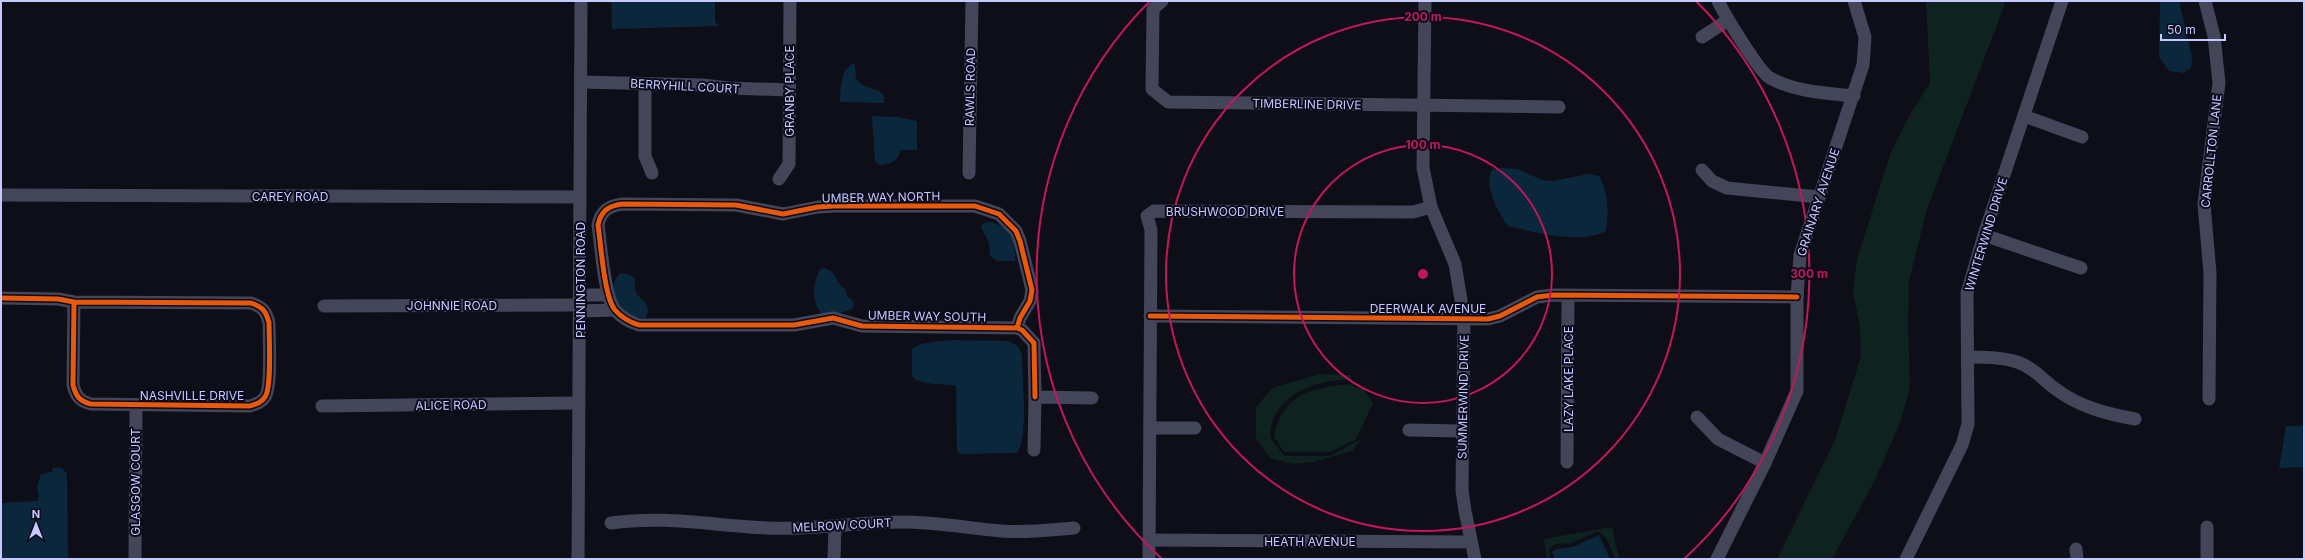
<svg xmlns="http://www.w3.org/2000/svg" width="2305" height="560" font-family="Inter,sans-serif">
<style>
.green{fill:#0e221f}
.water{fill:#0b273b}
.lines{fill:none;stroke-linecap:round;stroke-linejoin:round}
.minor{stroke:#434559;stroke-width:13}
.cycleway-casing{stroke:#0b0b1b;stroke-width:8}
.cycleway{stroke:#e8590c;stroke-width:5}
.ring{fill:none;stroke:#c2185b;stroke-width:2}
.labels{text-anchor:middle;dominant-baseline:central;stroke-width:4;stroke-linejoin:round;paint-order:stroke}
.street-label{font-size:12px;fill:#c5c9ff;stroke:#0b0b1b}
.centre{fill:#c2185b;stroke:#0b0b1b;stroke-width:2}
.ring-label{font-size:12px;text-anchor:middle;font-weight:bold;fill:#c2185b;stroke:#0b0b1b;stroke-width:4;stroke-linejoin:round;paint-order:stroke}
</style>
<rect width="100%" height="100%" fill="#0e0e18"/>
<g class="green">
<polygon points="1926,1 2006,1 1927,209 1909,281 1908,325 1910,387 1900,423 1874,482 1832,559 1777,559 1835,440 1861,356 1860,326 1853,292 1857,259 1891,152 1909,116 1930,83"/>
<path d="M 1319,374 L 1351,375 L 1352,380 C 1346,379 1339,380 1333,381 C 1303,384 1270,403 1270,437 L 1284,456 L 1330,456 L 1361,439 L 1352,451 L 1314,462 L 1293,464 L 1270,458 L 1256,438 L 1256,407 L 1272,388 Z"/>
<path d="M 1349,384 L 1364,390 L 1373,403 L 1356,439 L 1330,452 L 1284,452 L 1274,436 C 1283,394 1310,388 1349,384 Z"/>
<polygon points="1612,527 1619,559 1615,559 1607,539 1598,531 1572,543 1555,544 1549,549 1550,559 1547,559 1544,539"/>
</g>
<g class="water">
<polygon points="611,1 715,1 715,22 719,26 612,29"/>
<polygon points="2160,1 2179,1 2192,57 2191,68 2184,73 2169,71 2159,57"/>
<path d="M 855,63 L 856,79 C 859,82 863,86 867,87 C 875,89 887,91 884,103 L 840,102 C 841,88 840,68 855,63 Z"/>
<path d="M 872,116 L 897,117 L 917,121 L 917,150 L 901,150 C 897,162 891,164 879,165 L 875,161 Z"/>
<path d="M 1503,168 L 1518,169 L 1542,180 L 1553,181 L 1588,174 L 1599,176 C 1609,194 1609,212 1606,231 C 1581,245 1535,232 1508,226 C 1499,214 1483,185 1492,170 Z"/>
<path d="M 989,222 C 1013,226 1016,241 1015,261 L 997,261 L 990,256 L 989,243 L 981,227 L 983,223 Z"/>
<path d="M 822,268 C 838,270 835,283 846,290 L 847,296 L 852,300 L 854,305 L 852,309 L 840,313 L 822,314 C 811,303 812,279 822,268 Z"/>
<path d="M 620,273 C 643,275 631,284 637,294 C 643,302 653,306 645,318 C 622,318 602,292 620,273 Z"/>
<path d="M 949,340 L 1009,341 L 1018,346 L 1022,355 C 1022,377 1029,436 1017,453 L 961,454 L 957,451 L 956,386 C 944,383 919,386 912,376 L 912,349 L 920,344 Z"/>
<polygon points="2286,426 2304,426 2304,467 2279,468"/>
<polygon points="53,468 62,468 67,474 68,559 1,559 1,503 37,501 39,497 37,487 41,474 52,472"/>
<polygon points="1599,535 1610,559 1555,559 1552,552 1556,549 1573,547"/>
</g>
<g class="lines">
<g class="minor">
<polyline points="1162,1 1153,9 1152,89 1168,102 1559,107"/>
<polyline points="1425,1 1423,168 1431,207 1455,264 1464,318 1462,490 1465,511 1475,559"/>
<path d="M 1718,1 C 1725,15 1759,72 1770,78 C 1796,92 1824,93 1854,96"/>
<polyline points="2205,1 2214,36 2219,83 2204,204 2210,273 2209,399"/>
<polyline points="1702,37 1728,20"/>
<polyline points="581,82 702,85 729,88 789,90"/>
<polyline points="645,84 645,156 652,173"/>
<polyline points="2024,116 2082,137"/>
<polyline points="1702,170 1712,181 1727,188 1819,197"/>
<polyline points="969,173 972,1"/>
<polyline points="779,179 789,164 790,1"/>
<polyline points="1,195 580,197"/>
<polyline points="1984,235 2081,268"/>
<polyline points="580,295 608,295"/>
<path d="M 1,298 L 58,299 L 74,302 L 251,303 C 263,307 266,311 269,323 C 269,337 272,387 265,397 C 261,403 256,404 250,406 L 91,404 C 79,401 76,396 73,385 L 74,302"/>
<polyline points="324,306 580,305"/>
<polyline points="580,311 615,310"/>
<polyline points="1150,316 1488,319 1500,316 1537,297 1553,295 1797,297"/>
<path d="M 1017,328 L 1020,318 L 1030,301 L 1032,290 L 1020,241 L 1016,231 L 999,214 L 975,206 L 834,206 L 818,207 L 783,214 L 736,205 L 622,204 C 608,206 601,211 598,225 C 601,244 604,297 615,310 C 622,318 629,322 639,325 L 794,325 L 833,318 L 862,326 L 1017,328 L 1022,330 L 1034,343 L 1035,397"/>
<path d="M 1968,357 C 1984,357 2001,357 2017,362 C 2033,367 2043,380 2057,390 C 2080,407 2107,414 2135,419"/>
<polyline points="322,406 579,403"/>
<polyline points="1697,417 1718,439 1765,463"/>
<polyline points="1150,428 1195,428"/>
<polyline points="1409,430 1463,431"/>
<polyline points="1034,450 1035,397 1092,398"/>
<polyline points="1567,462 1568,295"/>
<path d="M 611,523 C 665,515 715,526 768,528 C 813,530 857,522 902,522 C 935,522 968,528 1001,531 C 1025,533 1050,530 1074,528"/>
<polyline points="1149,540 1471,542"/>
<polyline points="2076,549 2077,559"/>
<polyline points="135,559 136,405"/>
<polyline points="578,559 581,1"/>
<polyline points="834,559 835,526"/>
<polyline points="1149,559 1151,230 1147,216 1154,211 1413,212 1431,207"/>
<polyline points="1717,559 1765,463 1797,391 1797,297 1800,255 1863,65 1865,37 1854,1"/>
<polyline points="1906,559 1962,445 1968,424 1967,293 1984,235 2062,1"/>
<polyline points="2207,559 2207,527"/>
</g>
<defs>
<g id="cycleway">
<path d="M 1,298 L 58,299 L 74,302 L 251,303 C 263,307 266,311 269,323 C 269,337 272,387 265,397 C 261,403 256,404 250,406 L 91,404 C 79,401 76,396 73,385 L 74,302"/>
<polyline points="1150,316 1488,319 1500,316 1537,297 1553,295 1797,297"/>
<path d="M 1017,328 L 1020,318 L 1030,301 L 1032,290 L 1020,241 L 1016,231 L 999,214 L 975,206 L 834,206 L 818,207 L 783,214 L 736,205 L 622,204 C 608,206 601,211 598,225 C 601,244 604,297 615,310 C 622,318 629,322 639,325 L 794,325 L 833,318 L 862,326 L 1017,328 L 1022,330 L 1034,343 L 1035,397"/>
</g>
</defs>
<use href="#cycleway" class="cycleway-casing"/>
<use href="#cycleway" class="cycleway"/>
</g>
<g class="ring">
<circle cx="1423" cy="274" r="129"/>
<circle cx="1423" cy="274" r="257"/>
<path d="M1162 559A386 386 0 0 1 1150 1M1696 1A386 386 0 0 1 1684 559"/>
</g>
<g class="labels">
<g class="street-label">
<text transform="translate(685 86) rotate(3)">BERRYHILL COURT</text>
<text transform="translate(970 87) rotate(-89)">RAWLS ROAD</text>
<text transform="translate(789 91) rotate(-90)">GRANBY PLACE</text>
<text transform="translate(1307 104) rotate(1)">TIMBERLINE DRIVE</text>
<text transform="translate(2211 151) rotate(-84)">CARROLLTON LANE</text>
<text x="290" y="196">CAREY ROAD</text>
<text transform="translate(881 197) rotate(-1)">UMBER WAY NORTH</text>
<text transform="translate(1818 202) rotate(-72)">GRAINARY AVENUE</text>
<text x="1225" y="211">BRUSHWOOD DRIVE</text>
<text transform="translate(1986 234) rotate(-73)">WINTERWIND DRIVE</text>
<text transform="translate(580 280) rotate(-90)">PENNINGTON ROAD</text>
<text x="452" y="305">JOHNNIE ROAD</text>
<text x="1428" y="308">DEERWALK AVENUE</text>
<text transform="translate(927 316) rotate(1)">UMBER WAY SOUTH</text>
<text transform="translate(1568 379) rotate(-90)">LAZY LAKE PLACE</text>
<text x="192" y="395">NASHVILLE DRIVE</text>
<text transform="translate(1463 397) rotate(-89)">SUMMERWIND DRIVE</text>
<text transform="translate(451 405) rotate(-1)">ALICE ROAD</text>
<text transform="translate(135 482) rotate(-90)">GLASGOW COURT</text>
<text transform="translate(842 525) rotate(-3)">MELROW COURT</text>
<text x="1310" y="541">HEATH AVENUE</text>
</g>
</g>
<circle cx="1423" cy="274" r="6" class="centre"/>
<g class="ring-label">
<text x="1423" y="21">200 m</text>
<text x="1423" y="149">100 m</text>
<text x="1809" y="278">300 m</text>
</g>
<rect width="2305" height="560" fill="none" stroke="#c5c9ff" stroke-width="4"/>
<g transform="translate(36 524)" stroke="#0b0b1b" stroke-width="3" paint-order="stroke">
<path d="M0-3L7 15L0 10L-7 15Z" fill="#c5c9ff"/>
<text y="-6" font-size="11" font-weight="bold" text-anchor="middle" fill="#c5c9ff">N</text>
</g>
<path d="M2161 34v6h64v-6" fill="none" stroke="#c5c9ff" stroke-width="2"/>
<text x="2167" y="34" font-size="12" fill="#c5c9ff" stroke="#0b0b1b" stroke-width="3" paint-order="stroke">50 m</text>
</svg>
